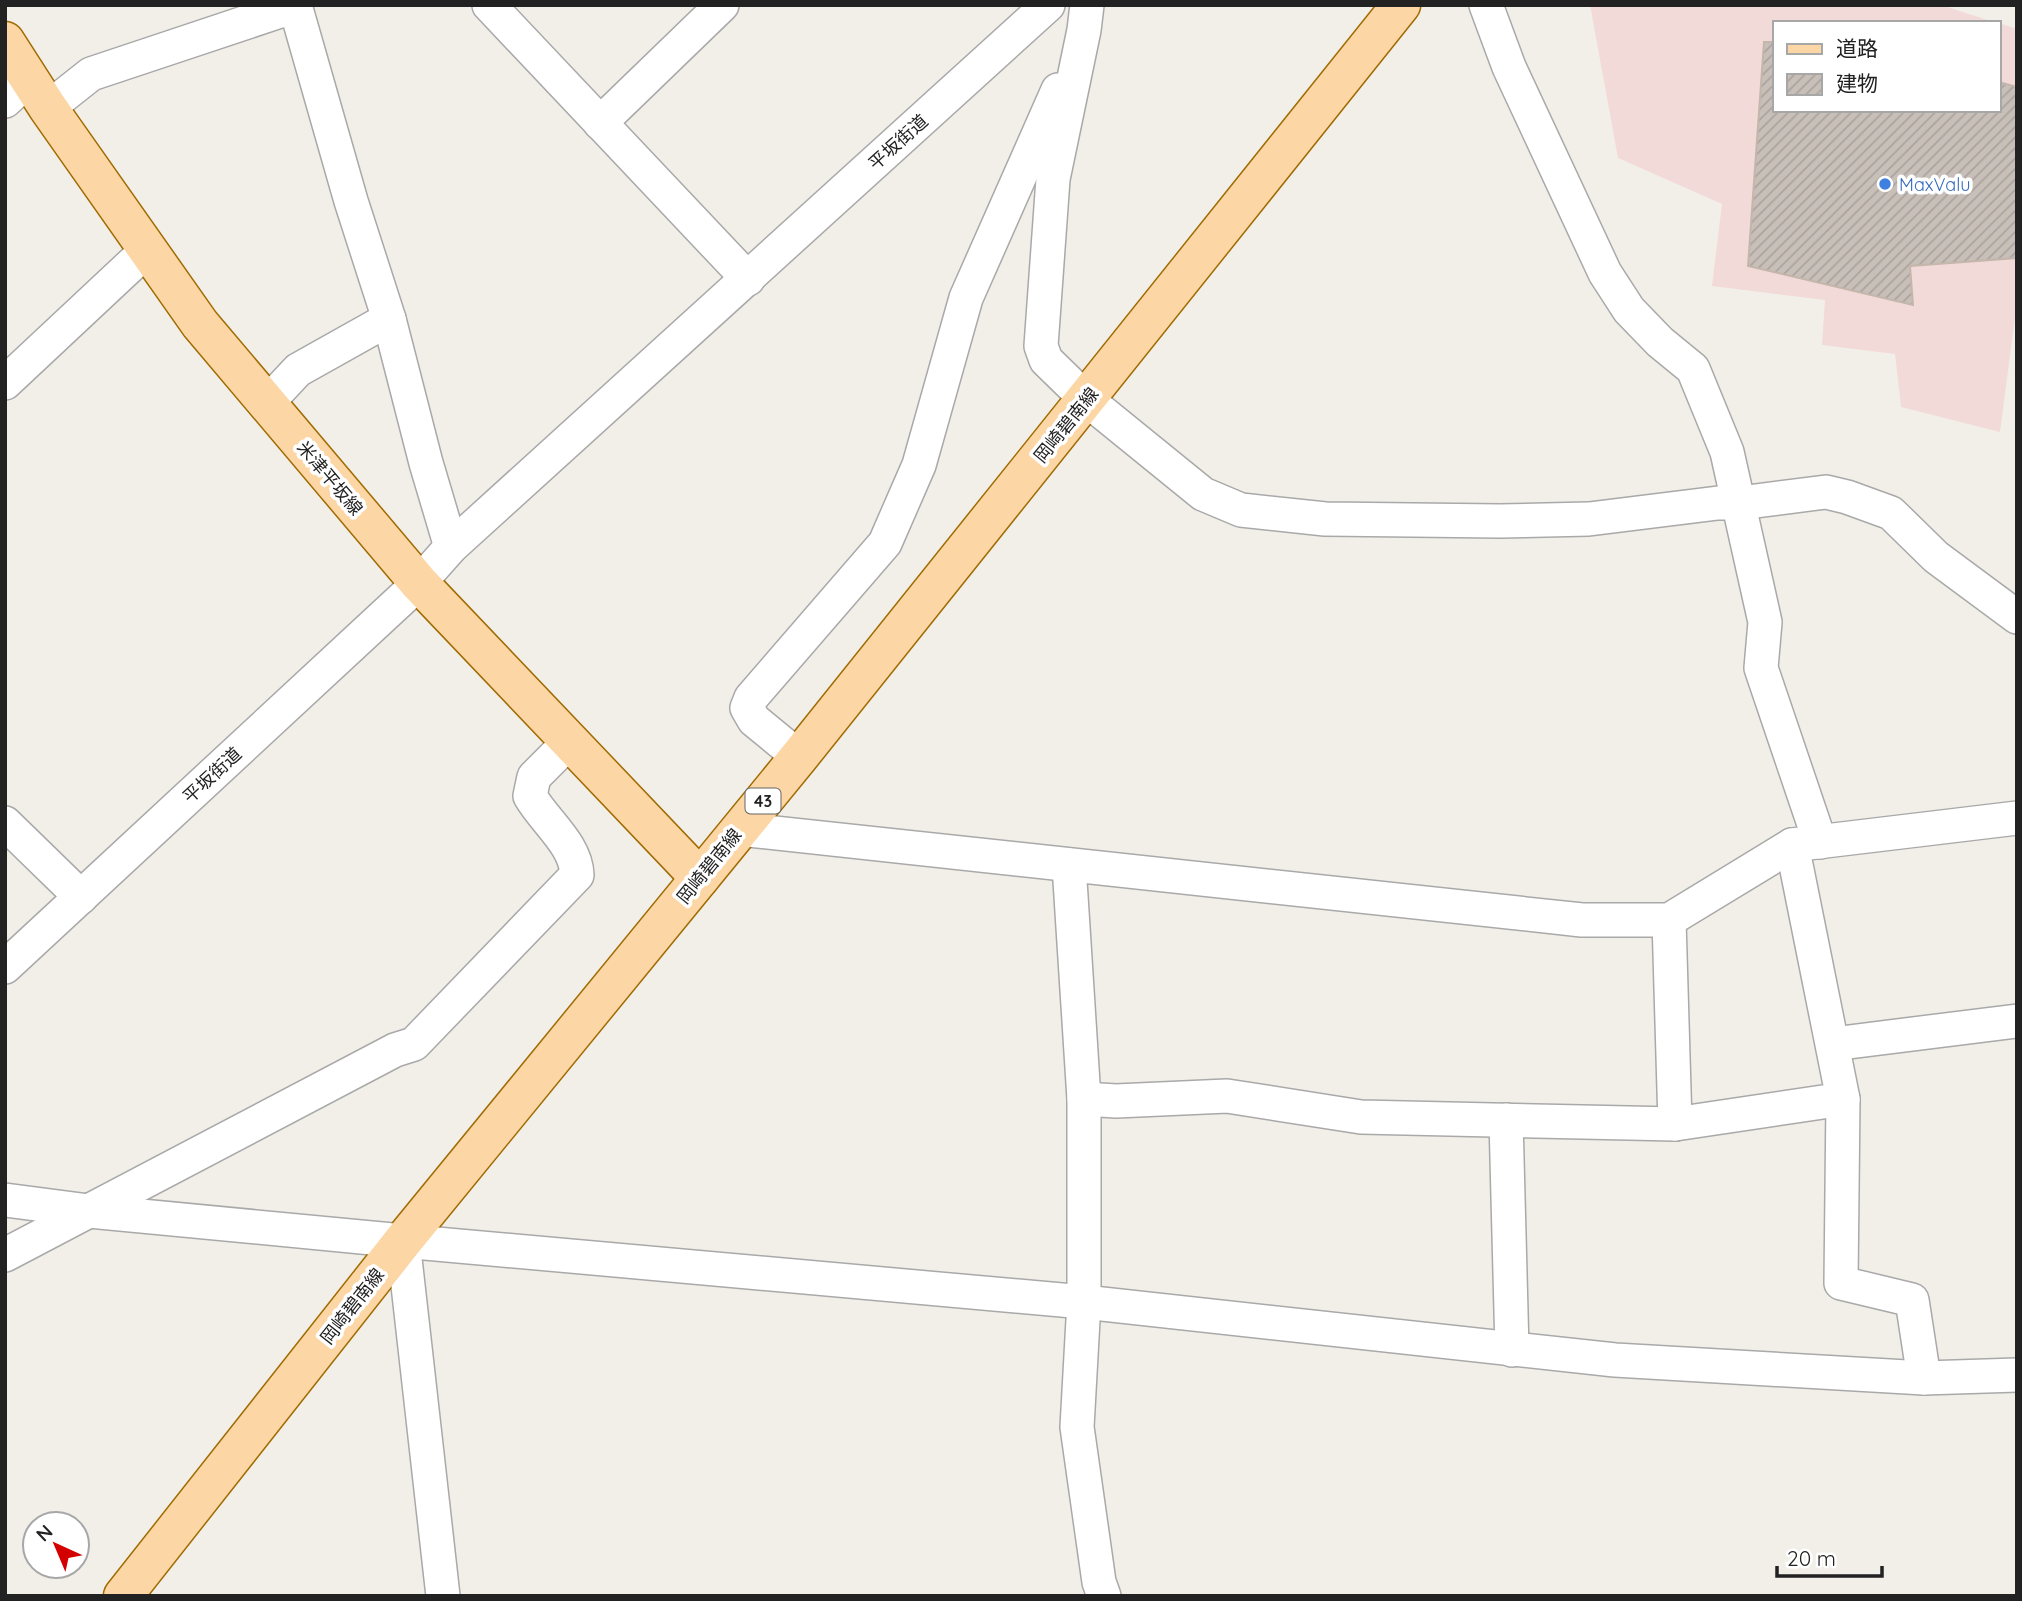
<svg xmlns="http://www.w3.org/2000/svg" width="2022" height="1601" font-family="Quicksand,'Noto Sans JP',sans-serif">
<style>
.commercial{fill:#f2dad9}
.building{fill:url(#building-hatch);stroke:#c4b6ab;stroke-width:2}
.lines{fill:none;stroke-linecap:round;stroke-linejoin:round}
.minor-casing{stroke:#a9a9a9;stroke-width:36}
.major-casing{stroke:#a06b00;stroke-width:41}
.minor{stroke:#fff;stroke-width:33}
.major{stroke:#fcd6a4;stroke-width:38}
.shop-dot{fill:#3f7fe0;stroke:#fff;stroke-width:2.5}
.labels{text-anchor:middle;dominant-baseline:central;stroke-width:7;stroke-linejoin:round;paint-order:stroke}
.shield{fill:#fff;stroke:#646464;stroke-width:2}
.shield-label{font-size:16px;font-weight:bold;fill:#222}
.street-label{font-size:18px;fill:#222;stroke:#fff}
.shop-label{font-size:18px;fill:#366cbe;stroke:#fff;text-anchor:start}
</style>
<defs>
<pattern id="building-hatch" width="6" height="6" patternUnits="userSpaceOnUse" patternTransform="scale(1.75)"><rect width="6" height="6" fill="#c7bfb8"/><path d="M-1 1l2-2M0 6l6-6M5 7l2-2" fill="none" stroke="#aba49e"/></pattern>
</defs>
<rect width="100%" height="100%" fill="#f2efe9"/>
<polygon class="commercial" points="1590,5 1941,5 1997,23 1775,23 1775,110 1999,110 1999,23 2017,29 2017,302 2000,432 1901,407 1895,354 1822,345 1825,300 1712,286 1722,204 1618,158"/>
<polygon class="building" points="1764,42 1775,42 1775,110 1999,110 1999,82 2017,87 2017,258 1910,266 1913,305 1748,266"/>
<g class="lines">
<defs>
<g id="minor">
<polyline points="295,5 351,201 389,319 426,463 451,547"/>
<polyline points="489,5 748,279"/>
<polyline points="1087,5 1084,30 1053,179 1041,346 1046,360 1086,399 1203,494 1241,510 1325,519 1500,521 1589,519 1718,503 1740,503 1826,492 1847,497 1891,513 1936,557 2017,617"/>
<polyline points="1486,5 1509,67 1605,273 1629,310 1660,342 1693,369 1727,452 1765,622 1761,668 1820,842"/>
<polyline points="5,101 29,79"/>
<polyline points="48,108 91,74 295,6"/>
<polyline points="600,123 722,5"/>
<polyline points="5,383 147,250"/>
<polyline points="267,403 298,370 389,319"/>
<polyline points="799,757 754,720 747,708 751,698 885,543 919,465 966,298 1058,90"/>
<polyline points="5,823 81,897"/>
<polyline points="739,829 1582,920 1669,920 1792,845 2017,818"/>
<polyline points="1069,865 1084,1099 1084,1302 1077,1427 1099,1582 1104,1596"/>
<polyline points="1669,920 1675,1124"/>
<polyline points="5,967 419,583 451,547 1048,5"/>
<polyline points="1833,1044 2017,1021"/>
<polyline points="1084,1099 1116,1101 1227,1096 1361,1117 1675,1124 1843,1099 1792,845"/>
<polyline points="1843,1099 1841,1283 1912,1300 1924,1378"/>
<polyline points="1506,1120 1512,1350"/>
<polyline points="5,1200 89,1211 403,1241 1084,1302 1615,1360 1924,1378 2017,1375"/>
<polyline points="403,1241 443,1596"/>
<path d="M 5,1255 L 395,1050 L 414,1044 L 577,875 C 576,844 544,821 530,796 L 534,777 L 570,741"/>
</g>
<g id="major">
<polyline points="5,41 48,108 200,324 419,583 700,878"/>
<polyline points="123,1596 403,1241 799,757 1401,5"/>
</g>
</defs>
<use href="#minor" class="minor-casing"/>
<use href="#major" class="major-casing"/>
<use href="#minor" class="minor"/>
<use href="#major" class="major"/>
</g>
<circle class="shop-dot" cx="1885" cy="184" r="7"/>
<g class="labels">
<rect class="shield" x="745.5" y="788.5" width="35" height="25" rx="5"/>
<g class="shield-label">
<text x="763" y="801">43</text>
</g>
<g class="street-label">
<text transform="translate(898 142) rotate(-42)">平坂街道</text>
<text transform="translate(1066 425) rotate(-51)">岡崎碧南線</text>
<text transform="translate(330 478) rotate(50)">米津平坂線</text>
<text transform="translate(212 775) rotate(-43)">平坂街道</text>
<text transform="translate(709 866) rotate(-51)">岡崎碧南線</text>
<text transform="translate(352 1306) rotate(-52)">岡崎碧南線</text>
</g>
<g class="shop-label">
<text x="1899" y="184">MaxValu</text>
</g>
</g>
<rect width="2022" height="1601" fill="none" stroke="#222222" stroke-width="14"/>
<rect x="1773" y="21" width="228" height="91" fill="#ffffff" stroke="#a7a7a7" stroke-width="2"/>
<rect x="1787" y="44" width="35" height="10" fill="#fcd6a4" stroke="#a7a7a7" stroke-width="2"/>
<text x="1836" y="56" font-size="21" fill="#222222">道路</text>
<rect x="1787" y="74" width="35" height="21" fill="url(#building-hatch)" stroke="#a7a7a7" stroke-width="2"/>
<text x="1836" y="91" font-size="21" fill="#222222">建物</text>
<g transform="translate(56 1545) rotate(316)"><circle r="33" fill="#ffffff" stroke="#a7a7a7" stroke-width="2"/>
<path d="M0-5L12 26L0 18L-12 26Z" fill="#d40000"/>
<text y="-10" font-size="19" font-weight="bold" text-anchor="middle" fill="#222222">N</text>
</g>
<path d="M1777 1566v10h105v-10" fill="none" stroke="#222222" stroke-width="3.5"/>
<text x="1787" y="1566" font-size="21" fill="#222222" stroke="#ffffff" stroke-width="5" paint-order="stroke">20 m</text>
</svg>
